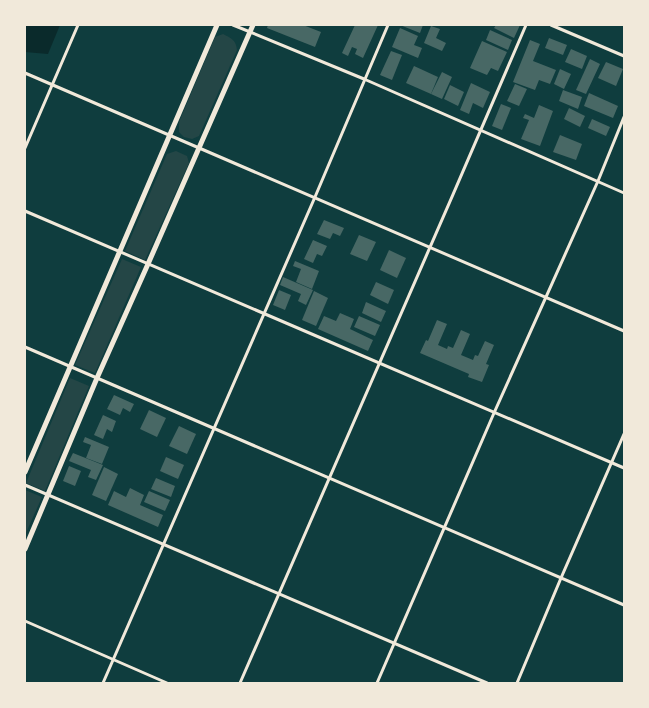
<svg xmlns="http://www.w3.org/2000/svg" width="649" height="708" font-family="Quicksand,sans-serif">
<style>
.green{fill:#244646}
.water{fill:#0a2a2b}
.building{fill:#486865}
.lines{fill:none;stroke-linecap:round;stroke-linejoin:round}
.minor{stroke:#f1e9da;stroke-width:3}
.secondary{stroke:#f1e9da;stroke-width:5}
</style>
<rect width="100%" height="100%" fill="#0f3d3e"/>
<g class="green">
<path d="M 223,34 C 231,38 236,40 237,50 L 199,136 L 192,139 L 184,137 L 179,132 L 179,122 L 215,37 Z"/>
<polygon points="176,151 187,156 189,163 145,260 125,251 167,154"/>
<polygon points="122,259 141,267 95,373 75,365"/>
<polygon points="70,378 89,386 45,491 26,483"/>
<polygon points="25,490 42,497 25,535"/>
</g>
<polygon class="water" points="25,25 60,25 48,54 25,52"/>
<g class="building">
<polygon points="268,25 303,25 321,32 315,47 267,28"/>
<polygon points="355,25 378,25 363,58 355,54 357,49 352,47 348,56 342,53"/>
<polygon points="400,25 423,25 420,33"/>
<polygon points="496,25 520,25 514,38 494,28"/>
<polygon points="431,26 440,29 436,38 446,43 442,51 424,43"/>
<polygon points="400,28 418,36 414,45 422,48 418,58 392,47"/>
<polygon points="490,30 512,40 508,50 486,40"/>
<polygon points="549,38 567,45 563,55 545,48"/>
<polygon points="530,40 540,44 533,61 556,70 550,84 539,80 535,90 513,82"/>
<polygon points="482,41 507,52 498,71 491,68 487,75 470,68"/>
<polygon points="571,49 587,56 582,69 565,62"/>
<polygon points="391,51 402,55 392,80 380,75"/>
<polygon points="590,59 600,64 586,94 576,90"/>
<polygon points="606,62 623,69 616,86 598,78"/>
<polygon points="414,66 438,77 431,94 406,83"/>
<polygon points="560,69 571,74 564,89 554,84"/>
<polygon points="442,72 452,77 442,99 431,94"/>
<polygon points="471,83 490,92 483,108 473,103 469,114 460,110"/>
<polygon points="515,84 527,89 519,106 507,101"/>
<polygon points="450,85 464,92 458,106 444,99"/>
<polygon points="563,90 582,97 578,109 559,101"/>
<polygon points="589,93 618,106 613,118 584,106"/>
<polygon points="501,104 511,108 502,130 492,126"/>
<polygon points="539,105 553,111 540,146 521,139 529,120 523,118 525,114 534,118"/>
<polygon points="569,108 585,116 580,127 564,119"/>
<polygon points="592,119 610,127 606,136 588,128"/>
<polygon points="560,135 582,144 576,160 553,152"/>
<polygon points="324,220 344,228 340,236 333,233 330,239 317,234"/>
<polygon points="359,235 376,242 367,261 350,254"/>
<polygon points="313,240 327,246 322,256 317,254 313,263 304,259"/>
<polygon points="389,250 406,258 397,278 380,270"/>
<polygon points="295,261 319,271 312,289 296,282 301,269 293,266"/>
<polygon points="283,277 313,290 306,305 298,301 301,294 280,285"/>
<polygon points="376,282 394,290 388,304 370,295"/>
<polygon points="279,290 291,295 285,310 273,305"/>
<polygon points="314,291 328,298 316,326 302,320"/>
<polygon points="366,302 386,311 381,322 362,313"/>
<polygon points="340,313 354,319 350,329 373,340 368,351 318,329 324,316 336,321"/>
<polygon points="359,316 380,325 375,336 354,327"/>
<polygon points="437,320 447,324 438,345 447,349 448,346 453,348 461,330 470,334 461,355 473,360 475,355 478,356 485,341 494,345 486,364 489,365 482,382 468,377 469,374 420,353 426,340 428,341"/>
<polygon points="114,395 134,404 130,412 123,408 120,415 107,409"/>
<polygon points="149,410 166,418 157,437 140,429"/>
<polygon points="103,415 116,421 112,432 107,429 103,439 94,435"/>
<polygon points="179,426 196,434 187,454 169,446"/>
<polygon points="85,437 109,447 102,464 86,458 91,445 83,442"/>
<polygon points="73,453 103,465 96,480 88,477 91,470 69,461"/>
<polygon points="166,457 184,465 178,479 160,471"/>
<polygon points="69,466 81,471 75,486 63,481"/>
<polygon points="104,467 118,474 106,501 92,495"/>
<polygon points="156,478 175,486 171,497 151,489"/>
<polygon points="130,488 144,495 140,505 163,515 158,527 108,505 114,491 126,497"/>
<polygon points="149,491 170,500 165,511 144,502"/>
</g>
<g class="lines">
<g class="minor">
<polyline points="233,25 364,79 624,193"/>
<polyline points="551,25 624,56"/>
<polyline points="25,73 624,331"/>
<polyline points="25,148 78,25"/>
<polyline points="25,211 624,468"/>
<polyline points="25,347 624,605"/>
<polyline points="25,485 487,683"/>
<polyline points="25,621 167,683"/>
<polyline points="103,683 315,197 388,25"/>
<path d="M 240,683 C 335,464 432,245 526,25"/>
<polyline points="377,683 494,413 598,181 624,117"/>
<polyline points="517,683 561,578 624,434"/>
</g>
<g class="secondary">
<polyline points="25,472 217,25"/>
<polyline points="25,549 97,378 148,264 253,25"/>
</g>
</g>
<rect width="649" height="708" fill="none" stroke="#f1e9da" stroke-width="52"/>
</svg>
